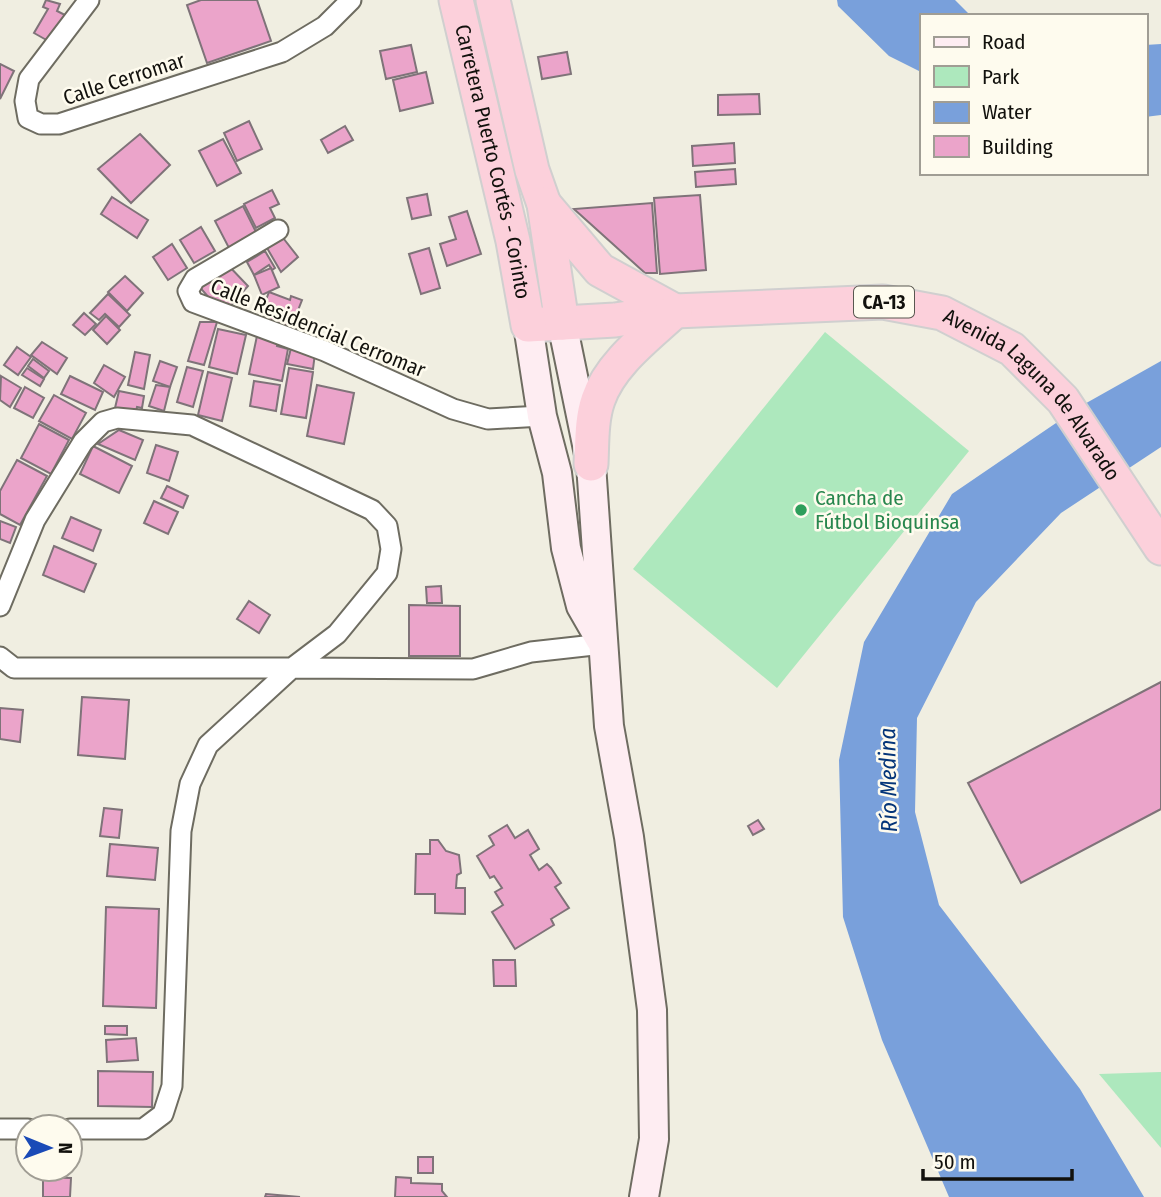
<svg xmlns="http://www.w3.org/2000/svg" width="1161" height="1197" font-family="'Fira Sans Condensed',sans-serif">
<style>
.green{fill:#ade8bd}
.water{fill:#79a0db}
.building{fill:#eba4ca;stroke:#7f7379;stroke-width:2}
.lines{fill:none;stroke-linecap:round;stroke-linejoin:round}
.minor-casing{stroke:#6e6c61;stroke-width:23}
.secondary-casing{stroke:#6e6c61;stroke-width:32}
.trunk-casing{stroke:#d0cfcf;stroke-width:37}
.minor{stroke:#fff;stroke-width:19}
.secondary{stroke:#feedf2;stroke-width:28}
.trunk{stroke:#fcd0db;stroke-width:33}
.leisure-dot{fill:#2e9e5b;stroke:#fefbee;stroke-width:2.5}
.labels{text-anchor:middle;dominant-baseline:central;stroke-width:5;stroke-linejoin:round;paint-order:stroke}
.shield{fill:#fefbee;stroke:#595750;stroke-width:2}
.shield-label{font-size:19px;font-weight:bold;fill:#12110d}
.street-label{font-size:21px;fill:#12110d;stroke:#fefbee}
.leisure-label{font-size:21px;fill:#27864d;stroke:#fefbee;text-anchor:start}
.water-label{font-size:23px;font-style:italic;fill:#043579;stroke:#fefbee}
</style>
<rect width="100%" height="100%" fill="#f0eee1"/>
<g class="green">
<polygon points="825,332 969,451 777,688 633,569"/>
<polygon points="1161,1072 1161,1148 1099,1074"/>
</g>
<g class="water">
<polygon points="837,0 955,0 971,16 921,16 921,72 889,56 838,6"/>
<polygon points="1161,44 1161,115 1145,117 1145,45"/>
<polygon points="1161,361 1161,447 1061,513 976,602 917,718 915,812 939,905 1080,1089 1144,1197 949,1197 882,1040 843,917 839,760 864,642 952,494 1081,406"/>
</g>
<g class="building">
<polygon points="46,0 60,4 57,11 65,15 50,42 34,33 48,9 43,7"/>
<polygon points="201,0 257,0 271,41 207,63 187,5"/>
<polygon points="411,45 417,72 386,79 380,51"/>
<polygon points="567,52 571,74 542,79 538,57"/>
<polygon points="0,64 14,71 0,99"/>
<polygon points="426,72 433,103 400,111 393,80"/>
<polygon points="759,94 760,114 718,115 718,95"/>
<polygon points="249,121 262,149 237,161 224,133"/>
<polygon points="345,126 353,140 328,153 321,140"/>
<polygon points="140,134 170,165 131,203 98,169"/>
<polygon points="223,139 241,173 217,186 199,151"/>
<polygon points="734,143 735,163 693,166 692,146"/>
<polygon points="735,169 736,184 696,187 695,172"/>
<polygon points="272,190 279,204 270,208 275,218 256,228 244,204"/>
<polygon points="427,194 431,215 412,219 407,198"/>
<polygon points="700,195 706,270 660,274 654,198"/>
<polygon points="112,197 148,220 137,238 101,214"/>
<polygon points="652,203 657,273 645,273 574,209"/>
<polygon points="243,206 257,234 229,248 215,221"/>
<polygon points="467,211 481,254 447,266 440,244 456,239 449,217"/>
<polygon points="201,227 215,251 194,263 180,240"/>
<polygon points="280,234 298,257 281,272 267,248"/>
<polygon points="172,244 187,268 168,280 153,257"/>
<polygon points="429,248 440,288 421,294 409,254"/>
<polygon points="265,251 275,268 272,270 269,265 254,275 247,262"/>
<polygon points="226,263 248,286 226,311 218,308 196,283"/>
<polygon points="271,268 279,287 262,295 254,275"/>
<polygon points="125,276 143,293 127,311 108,292"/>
<polygon points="269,292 290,300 291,296 302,300 291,328 264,318 267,310 263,308"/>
<polygon points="108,294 130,315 119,327 105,314 99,320 90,313"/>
<polygon points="84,313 96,324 85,335 73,325"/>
<polygon points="106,316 120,330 107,344 93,330"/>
<polygon points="200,322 217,322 204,365 188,361"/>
<polygon points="218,329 246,335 237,374 209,367"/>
<polygon points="258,331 279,336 277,346 288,349 282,381 249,374"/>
<polygon points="42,342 67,358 57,374 31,355"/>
<polygon points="17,347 31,357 18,375 4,365"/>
<polygon points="291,348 315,353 313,369 287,364"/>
<polygon points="135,352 150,355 144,389 128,385"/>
<polygon points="33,359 49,371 44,378 28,366"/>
<polygon points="160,361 177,367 170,387 153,381"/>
<polygon points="104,365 125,377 114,397 94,383"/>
<polygon points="187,367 203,371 193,407 177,402"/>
<polygon points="27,368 44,379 40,386 22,375"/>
<polygon points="289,368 313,372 306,418 281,414"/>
<polygon points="208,372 232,378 222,421 198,415"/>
<polygon points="1,376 21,388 10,407 0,400"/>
<polygon points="70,376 103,392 95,410 61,394"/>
<polygon points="254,381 280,385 276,411 250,406"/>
<polygon points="156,385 170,387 164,411 149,406"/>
<polygon points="317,385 354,393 344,444 307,436"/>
<polygon points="25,387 44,398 33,418 14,408"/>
<polygon points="119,391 144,396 142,408 137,407 136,412 115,408"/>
<polygon points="54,395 86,413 72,439 39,421"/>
<polygon points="39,424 69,440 51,474 21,458"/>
<polygon points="119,430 143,440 135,460 98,444"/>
<polygon points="156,445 178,452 169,481 147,473"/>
<polygon points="93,446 132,466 119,493 80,474"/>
<polygon points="17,460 47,476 20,525 0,514 0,491"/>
<polygon points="167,486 188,496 183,508 161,498"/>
<polygon points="154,501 178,512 168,534 144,523"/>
<polygon points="71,517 101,530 93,551 62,538"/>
<polygon points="0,521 16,527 10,543 0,539"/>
<polygon points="54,546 96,564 84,592 43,575"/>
<polygon points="441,586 442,603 427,603 426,587"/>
<polygon points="249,601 270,615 259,633 237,619"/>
<polygon points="409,605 460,606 460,656 409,656"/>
<polygon points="1161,682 1161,809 1021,883 968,783"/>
<polygon points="82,697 129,700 125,759 78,755"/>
<polygon points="0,708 23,710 20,742 0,739"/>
<polygon points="104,808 122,810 119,838 100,836"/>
<polygon points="758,820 764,829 753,835 748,826"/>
<polygon points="507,825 515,838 528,830 539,849 530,855 539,870 547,864 551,868 561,883 555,887 569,908 551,919 554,925 515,949 492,912 503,905 495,892 502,888 494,876 490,878 477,856 494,845 489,836"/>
<polygon points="430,840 438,840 446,851 459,855 461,873 457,875 456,888 465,888 465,914 435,913 435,894 415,894 416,854 430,854"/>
<polygon points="110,844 158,848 155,880 107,876"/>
<polygon points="106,907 159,909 156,1008 103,1006"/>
<polygon points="493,960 515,960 516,986 494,986"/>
<polygon points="105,1026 127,1026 127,1035 105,1034"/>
<polygon points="136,1038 138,1060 107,1062 106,1040"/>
<polygon points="98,1071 153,1072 152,1107 98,1106"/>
<rect x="418" y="1157" width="15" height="16"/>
<polygon points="43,1177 71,1178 70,1197 43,1197"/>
<polygon points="396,1177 411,1178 411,1183 442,1184 442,1191 447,1197 395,1197"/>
<polygon points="266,1194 300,1197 265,1197"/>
</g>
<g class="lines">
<defs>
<g id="minor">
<polyline points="89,0 29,79 25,101 28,118 41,124 59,124 282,52 325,26 351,0"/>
<polyline points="278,230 195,279 188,291 193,302 325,351 453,409 488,419 542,416"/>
<polyline points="0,606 35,520 83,442 103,422 117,418 192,425 372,510 387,526 391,549 387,573 337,634 292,668 14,668 0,657"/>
<polyline points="0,1129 28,1129"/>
<polyline points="70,1129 143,1129 163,1114 172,1086 181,831 190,784 208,745 292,668 473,669 531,652 603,644"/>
</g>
<g id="secondary">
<polyline points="562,323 591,464 609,726 629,837 652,1010 654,1139 644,1197"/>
<polyline points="528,325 542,416 557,473 566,548 581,606 600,639"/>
</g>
<g id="trunk">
<path id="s1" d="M 456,0 L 513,241 L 528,325 L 615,320 L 675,311 L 883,302 L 942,313 L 1012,349 L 1063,400 L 1161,548"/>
<polyline points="493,0 532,170 544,204 562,323"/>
<polyline points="544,204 600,270 675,311"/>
<path d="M 591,464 C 592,443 591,420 598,400 C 610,364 648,336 675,311"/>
</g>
</defs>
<use href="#minor" class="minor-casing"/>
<use href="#secondary" class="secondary-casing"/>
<use href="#trunk" class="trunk-casing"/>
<use href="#minor" class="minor"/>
<use href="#secondary" class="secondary"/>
<use href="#trunk" class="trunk"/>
</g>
<circle class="leisure-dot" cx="801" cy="510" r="7"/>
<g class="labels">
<rect class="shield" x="854" y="286.5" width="60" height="31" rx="5"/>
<g class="shield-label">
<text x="884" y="302">CA-13</text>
</g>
<g class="street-label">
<text transform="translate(124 79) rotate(-18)">Calle Cerromar</text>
<text stroke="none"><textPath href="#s1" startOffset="166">Carretera Puerto Cortés - Corinto</textPath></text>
<text transform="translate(318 328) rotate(22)">Calle Residencial Cerromar</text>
<text stroke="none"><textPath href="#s1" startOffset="873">Avenida Laguna de Alvarado</textPath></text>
</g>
<g class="leisure-label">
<text x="815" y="498">Cancha de<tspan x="815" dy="24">Fútbol Bioquinsa</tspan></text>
</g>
<g class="water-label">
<text transform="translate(888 780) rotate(-91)">Río Medina</text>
</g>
</g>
<rect x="920" y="14" width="228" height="161" fill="#fefbee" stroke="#a09d94" stroke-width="2"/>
<rect x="934" y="37" width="35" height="10" fill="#feedf2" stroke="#a09d94" stroke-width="2"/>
<text x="982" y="49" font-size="21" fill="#12110d">Road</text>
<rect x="934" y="66" width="35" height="21" fill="#ade8bd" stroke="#a09d94" stroke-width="2"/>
<text x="982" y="84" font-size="21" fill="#12110d">Park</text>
<rect x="934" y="102" width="35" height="21" fill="#79a0db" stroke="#a09d94" stroke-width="2"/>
<text x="982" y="119" font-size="21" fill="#12110d">Water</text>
<rect x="934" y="136" width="35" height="21" fill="#eba4ca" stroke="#a09d94" stroke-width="2"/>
<text x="982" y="154" font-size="21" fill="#12110d">Building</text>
<g transform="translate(49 1148) rotate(91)"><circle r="33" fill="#fefbee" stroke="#a09d94" stroke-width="2"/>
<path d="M0-5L12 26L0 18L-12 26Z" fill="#1a4ab7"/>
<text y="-10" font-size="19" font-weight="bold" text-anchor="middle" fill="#12110d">N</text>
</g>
<path d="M923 1169v10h149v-10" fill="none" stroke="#12110d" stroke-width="3.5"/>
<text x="934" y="1169" font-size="21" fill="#12110d" stroke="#fefbee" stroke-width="5" paint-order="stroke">50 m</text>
</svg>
